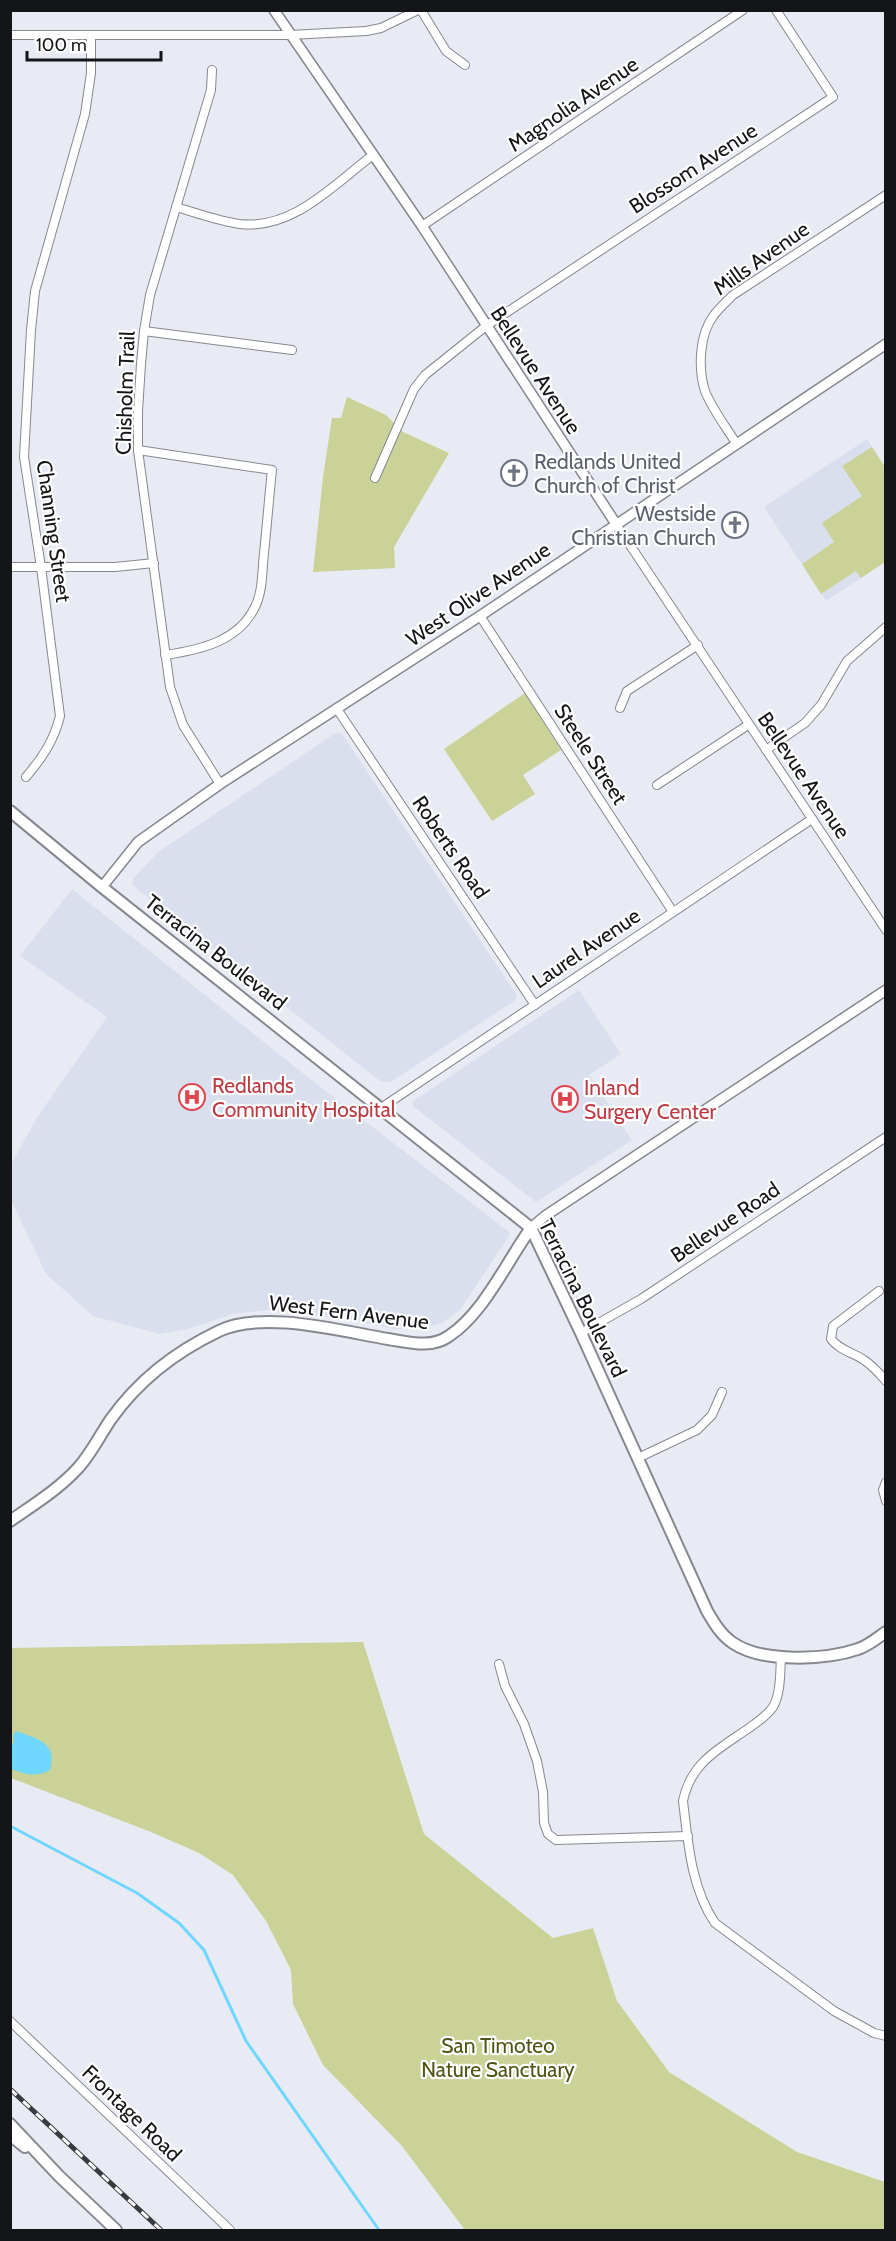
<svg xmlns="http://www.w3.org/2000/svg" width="896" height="2241" font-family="Cabin,sans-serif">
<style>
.built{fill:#dadfee}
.green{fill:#cad297}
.water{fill:#6fd6fd}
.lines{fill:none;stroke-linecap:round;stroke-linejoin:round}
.stream{stroke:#6fd6fd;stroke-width:3}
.minor-casing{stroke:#86888f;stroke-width:10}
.tertiary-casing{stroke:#86888f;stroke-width:12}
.secondary-casing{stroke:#86888f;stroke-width:14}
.minor{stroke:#fff;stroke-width:8}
.tertiary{stroke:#fff;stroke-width:9}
.secondary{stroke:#fff;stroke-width:10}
.rail-casing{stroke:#3a3b3f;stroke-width:5}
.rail{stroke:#fff;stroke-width:3;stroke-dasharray:9;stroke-linecap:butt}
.labels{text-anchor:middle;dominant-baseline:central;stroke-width:4.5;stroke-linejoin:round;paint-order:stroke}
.street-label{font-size:21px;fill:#141518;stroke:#fff}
.worship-label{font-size:21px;fill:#5b616d;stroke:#fff;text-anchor:start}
.health-label{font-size:21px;fill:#be3a42;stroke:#fff;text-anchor:start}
.park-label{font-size:21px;fill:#505516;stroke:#fff}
</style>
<rect width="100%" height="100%" fill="#e9ebf4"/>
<g class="built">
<polygon points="867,439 885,467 885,562 826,601 764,507"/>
<polygon points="337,732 342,734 516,994 517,998 514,1001 391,1082 380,1081 132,885 133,879 158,852"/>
<polygon points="72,889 309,1078 509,1232 509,1236 460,1310 442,1323 424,1328 394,1329 339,1318 268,1310 233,1314 188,1329 159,1334 93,1316 46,1274 11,1200 11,1164 38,1116 107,1017 20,956"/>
<polygon points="579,990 621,1054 589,1075 632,1140 536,1202 413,1106 412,1102"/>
</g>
<g class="green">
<polygon points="347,397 386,415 403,432 449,453 394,547 395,568 313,572 323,477 332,418 341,418"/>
<polygon points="872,447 885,467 885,562 861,578 856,571 821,594 802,564 834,542 822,523 862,496 842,466"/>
<polygon points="525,693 561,750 523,775 535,794 492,821 444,749"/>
<polygon points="363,1642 424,1834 553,1938 593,1928 617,2001 669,2072 797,2152 885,2182 885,2230 465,2230 402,2146 323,2065 293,2004 291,1970 266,1921 233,1875 199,1853 151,1832 11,1778 10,1648"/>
</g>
<path class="water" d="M 16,1731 C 37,1739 58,1742 50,1770 C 36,1778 25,1774 11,1769 L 11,1746 L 14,1742 L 13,1736 Z"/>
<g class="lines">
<polyline class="stream" points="10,1826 137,1893 179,1923 204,1950 246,2041 379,2230"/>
<defs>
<g id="minor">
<polyline points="421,10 446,51 465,65"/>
<polyline points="10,35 290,35 366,31 381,28 418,10"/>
<polyline points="212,70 211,90 150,295 144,331 141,364 138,411 138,450 170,687 183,725 220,784"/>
<path d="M 176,207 C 197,213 218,221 240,224 C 293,230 333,185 373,155"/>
<polyline points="422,226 743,10"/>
<polyline points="144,331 292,350"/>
<path d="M 736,443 C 726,427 712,409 705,391 C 698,369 699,334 714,315 C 719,308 727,301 733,295 L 886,195"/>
<path d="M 138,450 L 272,470 C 269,498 267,525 264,553 C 262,571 263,591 255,607 C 238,642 199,650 165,655"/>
<polyline points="375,478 414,389 425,375 486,326 833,97 776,10"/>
<polyline points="616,524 886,930"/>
<polyline points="10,567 115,567 154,563"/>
<polyline points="480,616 673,912"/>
<polyline points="620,708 627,691 698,645"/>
<polyline points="337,709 535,1005"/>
<polyline points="766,750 805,723 821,705 847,661 886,627"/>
<path d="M 26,777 C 42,758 54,741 60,716 L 41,567 L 24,457 L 31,330 L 35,291 L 85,114 L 91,73 L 91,35"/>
<polyline points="657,785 748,725"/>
<polyline points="381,1108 812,819"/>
<path d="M 879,1291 L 833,1326 L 831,1339 C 839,1350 854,1353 864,1360 C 873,1366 879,1373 886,1381"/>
<polyline points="581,1333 641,1299 886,1137"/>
<polyline points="638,1458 697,1430 712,1415 722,1392"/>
<polyline points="886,1482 883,1490 886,1501"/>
<path d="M 781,1657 C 780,1673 781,1693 773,1707 C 767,1716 757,1722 749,1728 C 719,1749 691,1762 683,1801 C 688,1842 691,1888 715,1923 L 834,2011 L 874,2033 L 886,2036"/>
<polyline points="499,1664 505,1686 524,1724 537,1761 543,1792 544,1823 548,1834 556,1840 688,1836"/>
<polyline points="10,2021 230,2230"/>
</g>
<g id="tertiary">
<polyline points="274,10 422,226 616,524"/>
<polyline points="102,887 138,842 220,784 480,616 886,344"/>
<polyline points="531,1228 545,1216 886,990"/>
</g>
<g id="secondary">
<path d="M 10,811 L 102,887 L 531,1228 L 581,1333 L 707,1611 C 714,1623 721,1635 733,1643 C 762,1663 826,1660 858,1649 C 868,1646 877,1638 886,1632"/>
<path d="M 10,1521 C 33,1505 59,1489 78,1468 C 91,1454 100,1435 111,1419 C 138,1381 177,1351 219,1331 C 263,1310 340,1331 388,1339 C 408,1342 431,1349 449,1336 C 484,1313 507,1261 531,1228"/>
<polyline points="10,2124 59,2176 116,2230"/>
<polyline points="10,2135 25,2147"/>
</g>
</defs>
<use href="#minor" class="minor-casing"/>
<use href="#tertiary" class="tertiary-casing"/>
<use href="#secondary" class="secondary-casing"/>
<use href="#minor" class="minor"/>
<use href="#tertiary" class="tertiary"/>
<use href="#secondary" class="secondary"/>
<defs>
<polyline id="rail" points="10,2089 161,2230"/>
</defs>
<use href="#rail" class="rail-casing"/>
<use href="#rail" class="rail"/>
</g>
<defs>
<symbol id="church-ring" viewBox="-11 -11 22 22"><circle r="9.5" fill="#fff" stroke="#6b7280" stroke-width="1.5"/><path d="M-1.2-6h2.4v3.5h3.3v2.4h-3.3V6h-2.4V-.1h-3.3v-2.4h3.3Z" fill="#6b7280"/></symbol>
<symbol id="hospital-ring" viewBox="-11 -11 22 22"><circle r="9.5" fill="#fff" stroke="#e0444e" stroke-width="1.5"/><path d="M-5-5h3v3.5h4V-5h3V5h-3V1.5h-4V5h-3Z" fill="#e0444e"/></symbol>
</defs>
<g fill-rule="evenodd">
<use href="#church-ring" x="499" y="458" width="30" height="30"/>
<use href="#church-ring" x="720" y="510" width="30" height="30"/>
<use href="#hospital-ring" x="177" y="1082" width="30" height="30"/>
<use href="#hospital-ring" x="550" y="1084" width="30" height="30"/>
</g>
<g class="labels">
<g class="street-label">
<text transform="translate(573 104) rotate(-34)">Magnolia Avenue</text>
<text transform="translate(693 168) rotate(-33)">Blossom Avenue</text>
<text transform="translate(761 258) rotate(-35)">Mills Avenue</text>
<text transform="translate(536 370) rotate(57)">Bellevue Avenue</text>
<text transform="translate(125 393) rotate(-88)">Chisholm Trail</text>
<text transform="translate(54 531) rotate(82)">Channing Street</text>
<text transform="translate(478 594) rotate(-34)">West Olive Avenue</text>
<text transform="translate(591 754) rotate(57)">Steele Street</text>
<text transform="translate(804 775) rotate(56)">Bellevue Avenue</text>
<text transform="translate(451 847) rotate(56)">Roberts Road</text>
<text transform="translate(586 948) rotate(-34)">Laurel Avenue</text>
<text transform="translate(216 952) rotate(38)">Terracina Boulevard</text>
<text transform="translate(725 1222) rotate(-34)">Bellevue Road</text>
<text transform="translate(583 1298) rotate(64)">Terracina Boulevard</text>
<text transform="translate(349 1312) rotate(7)">West Fern Avenue</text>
<text transform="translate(132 2113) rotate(44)">Frontage Road</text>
</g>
<g class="worship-label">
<text x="534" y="461">Redlands United<tspan x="534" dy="24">Church of Christ</tspan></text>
<text x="716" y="513" text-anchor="end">Westside<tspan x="716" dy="24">Christian Church</tspan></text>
</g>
<g class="health-label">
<text x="212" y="1085">Redlands<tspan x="212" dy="24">Community Hospital</tspan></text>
<text x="584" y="1087">Inland<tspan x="584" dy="24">Surgery Center</tspan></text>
</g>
<g class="park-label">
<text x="498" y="2045">San Timoteo<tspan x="498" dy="24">Nature Sanctuary</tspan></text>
</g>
</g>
<rect width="896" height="2241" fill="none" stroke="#141518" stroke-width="24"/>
<path d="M27 51v9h134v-9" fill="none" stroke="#141518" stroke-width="3"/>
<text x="36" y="51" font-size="18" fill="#141518" stroke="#ffffff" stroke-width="4.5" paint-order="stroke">100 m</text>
</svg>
